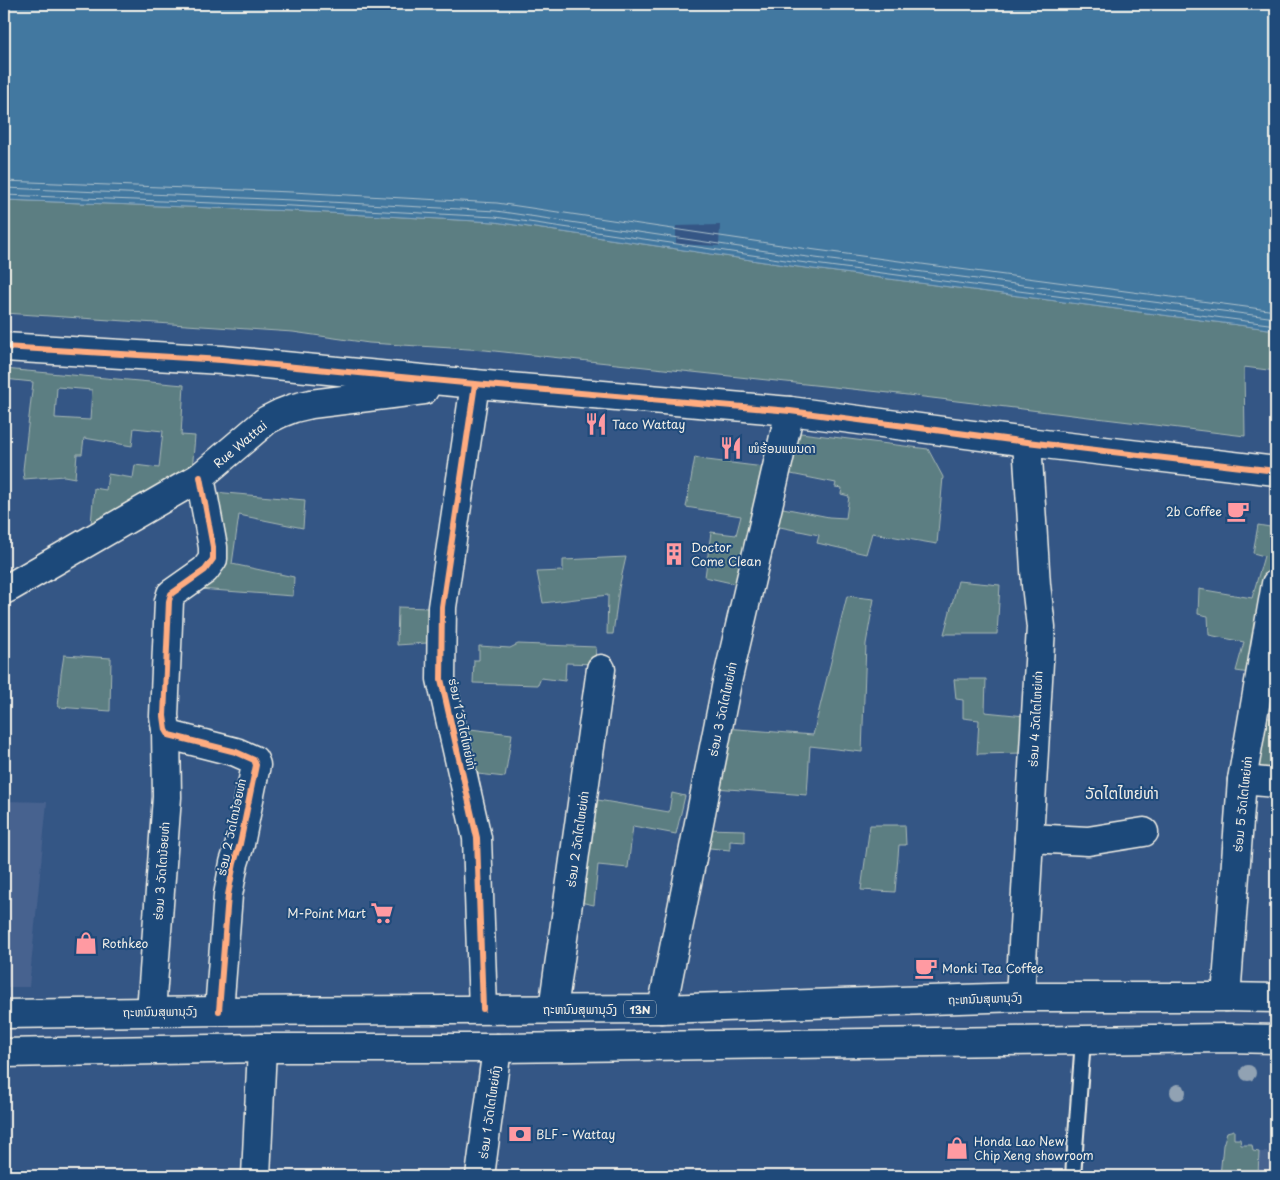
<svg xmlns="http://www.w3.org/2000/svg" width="1280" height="1180" font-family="'Playpen Sans','Noto Sans Lao',sans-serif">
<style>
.built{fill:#47628f}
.green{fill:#5c7e82;stroke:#a8b8b5;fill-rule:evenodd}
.water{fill:#4378a0;stroke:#8aa8bd}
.pier{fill:#345685}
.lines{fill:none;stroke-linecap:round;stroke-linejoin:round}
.shore{stroke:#adc1cb;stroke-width:1}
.service-casing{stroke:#f4f1e8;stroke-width:18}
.minor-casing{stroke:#f4f1e8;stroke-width:31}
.trunk-casing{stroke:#f4f1e8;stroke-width:31}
.service{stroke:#1f4a7a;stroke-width:14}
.minor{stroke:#1f4a7a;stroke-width:28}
.trunk{stroke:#1f4a7a;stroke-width:28}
.cycleway-casing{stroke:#1f4a7a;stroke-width:9}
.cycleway{stroke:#ffac80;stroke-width:6}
.tree{fill:#91a2b3}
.labels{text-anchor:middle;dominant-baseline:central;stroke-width:4;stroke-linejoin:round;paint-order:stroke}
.shield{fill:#1f4a7a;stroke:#b4bfc7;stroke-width:1}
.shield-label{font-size:11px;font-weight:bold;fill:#f4f1e8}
.poi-label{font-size:12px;fill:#f4f1e8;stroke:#1f4a7a;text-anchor:start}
.street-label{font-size:12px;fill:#f4f1e8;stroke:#1f4a7a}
.quarter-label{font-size:15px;fill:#f4f1e8;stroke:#1f4a7a}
</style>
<rect width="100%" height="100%" fill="#345685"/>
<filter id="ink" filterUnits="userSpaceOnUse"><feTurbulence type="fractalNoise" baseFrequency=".02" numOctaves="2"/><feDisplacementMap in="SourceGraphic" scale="10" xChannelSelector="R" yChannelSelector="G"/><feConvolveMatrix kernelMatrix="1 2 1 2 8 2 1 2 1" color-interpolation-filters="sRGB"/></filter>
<g filter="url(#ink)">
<g class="built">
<polygon points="4,801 47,802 29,987 4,987"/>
<polygon points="1259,1152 1276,1152 1276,1176 1258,1176"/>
</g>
<g class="green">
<polygon points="4,200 292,211 495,222 798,267 1276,330 1276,371 1244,367 1245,436 899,394 485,350 369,343 293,332 4,313"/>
<path d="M 4,369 L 184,385 L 181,435 L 195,436 L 192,471 L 91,525 L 94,488 L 106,490 L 108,474 L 133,478 L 135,465 L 159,468 L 163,431 L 134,428 L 132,446 L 84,438 L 82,454 L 77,454 L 75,478 L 64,476 L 24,479 L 23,470 L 33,382 L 4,379 ZM 57,387 L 92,390 L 90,420 L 55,418 Z"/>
<polygon points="793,432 928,449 943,477 937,544 872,533 866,554 817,543 819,535 775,526 783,508 829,517 846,518 849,496 841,494 842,488 835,487 836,483 786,473"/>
<polygon points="695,457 707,460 764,467 740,585 705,577 711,532 736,535 741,516 686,507"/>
<polygon points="214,492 305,500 303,528 239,515 232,564 294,577 293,596 185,588 217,560"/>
<polygon points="1258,525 1276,528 1250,673 1236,671 1244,642 1209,635 1208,616 1198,614 1199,589 1252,598 1264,556 1253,553"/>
<polygon points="626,557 619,588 613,634 607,634 608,595 543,603 537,572 563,571 563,560"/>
<polygon points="958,581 1000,585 997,634 944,634"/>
<polygon points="847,596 874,599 866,644 862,752 810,746 807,795 715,788 725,728 813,735"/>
<polygon points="398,607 429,608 427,643 397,645"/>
<polygon points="518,644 596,647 595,664 566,663 565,681 541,678 538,685 473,683 474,660 479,660 479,646 510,648"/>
<polygon points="64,655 111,658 110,711 58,707 61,674"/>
<polygon points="954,679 986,679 985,712 1025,716 1024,753 977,754 979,720 963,718 963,700 956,699"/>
<polygon points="1264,717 1276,719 1276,777 1257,774"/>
<polygon points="470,729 512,734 505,777 469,773 460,733"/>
<polygon points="672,793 685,796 676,834 633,826 628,868 598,865 594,905 575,901 592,799 669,812"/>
<polygon points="870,825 905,825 906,845 899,845 895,892 861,890"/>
<polygon points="704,829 745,830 745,842 730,841 730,850 700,847"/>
<polygon points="1234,1130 1234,1139 1240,1139 1241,1145 1252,1145 1253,1151 1259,1152 1258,1176 1220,1176 1223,1145 1227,1132"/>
</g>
<polygon class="water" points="4,4 1276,4 1276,330 798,267 495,222 292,211 4,200"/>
<polygon class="pier" points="720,225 719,246 676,244 676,226"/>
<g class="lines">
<g class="shore">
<polyline points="4,181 292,192 497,203 801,248 1276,311"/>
<polyline points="4,188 292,200 496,211 800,256 1276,318"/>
<polyline points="4,195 292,206 495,217 799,262 1276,325"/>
</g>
<defs>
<polyline id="service" points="1073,1176 1083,1040"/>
<g id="minor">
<polyline points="4,347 222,360 475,384 790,411 1027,442 1276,471"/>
<polyline points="475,384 442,607 441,679 477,838 483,1009"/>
<polyline points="200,477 213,547 213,559 205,570 171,594 169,601 164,716 166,730 169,735 236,752 254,760 256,765 240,844 234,863 228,895 219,1011"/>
<polyline points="4,590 10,587 200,477 267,420 281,413 294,408 311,404 424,390"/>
<polyline points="1242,780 1276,783"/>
<polyline points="1029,838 1088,841 1144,832"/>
<polyline points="1020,997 1041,627 1036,585 1027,442"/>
<polyline points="1226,997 1242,780 1276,584"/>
<polyline points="553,1009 601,669"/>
<polyline points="662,1009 727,682 790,411"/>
<polyline points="151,1011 167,797 166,730"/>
<polyline points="256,1176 262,1048"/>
<polyline points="480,1176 497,1048"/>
</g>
<g id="trunk">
<polyline points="4,1014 219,1011 662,1009 1020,997 1226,997 1276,998"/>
<polyline points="4,1053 262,1048 497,1048 1225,1038 1276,1039"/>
</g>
</defs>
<use href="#service" class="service-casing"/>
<use href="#minor" class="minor-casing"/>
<use href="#trunk" class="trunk-casing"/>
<use href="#service" class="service"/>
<use href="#minor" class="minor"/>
<use href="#trunk" class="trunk"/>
<defs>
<g id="cycleway">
<polyline points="4,347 222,360 475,384 790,411 1027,442 1276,471"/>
<polyline points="475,384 442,607 441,679 477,838 483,1009"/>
<polyline points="200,477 213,547 213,559 205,570 171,594 169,601 164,716 166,730 169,735 236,752 254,760 256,765 240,844 234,863 228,895 219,1011"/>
</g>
</defs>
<use href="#cycleway" class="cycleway-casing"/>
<use href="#cycleway" class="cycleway"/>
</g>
<g class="tree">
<circle cx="1248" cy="1073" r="8"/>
<circle cx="1178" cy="1092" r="8"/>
</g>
</g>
<defs>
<symbol id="restaurant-bare" viewBox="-9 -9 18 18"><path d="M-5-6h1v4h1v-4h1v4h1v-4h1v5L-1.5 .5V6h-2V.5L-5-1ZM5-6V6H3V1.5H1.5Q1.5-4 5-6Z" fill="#ff9aa2" stroke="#1f4a7a" stroke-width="2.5" paint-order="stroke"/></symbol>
<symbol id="cafe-bare" viewBox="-9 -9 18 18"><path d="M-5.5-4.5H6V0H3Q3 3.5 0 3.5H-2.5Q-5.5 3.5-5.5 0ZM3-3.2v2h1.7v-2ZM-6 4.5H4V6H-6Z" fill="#ff9aa2" stroke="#1f4a7a" stroke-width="2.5" paint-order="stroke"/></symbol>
<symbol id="building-bare" viewBox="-9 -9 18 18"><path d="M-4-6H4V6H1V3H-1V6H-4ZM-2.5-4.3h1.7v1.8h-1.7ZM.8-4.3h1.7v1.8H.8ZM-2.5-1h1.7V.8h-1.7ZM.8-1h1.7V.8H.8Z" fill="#ff9aa2" stroke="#1f4a7a" stroke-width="2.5" paint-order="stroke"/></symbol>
<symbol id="supermarket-bare" viewBox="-9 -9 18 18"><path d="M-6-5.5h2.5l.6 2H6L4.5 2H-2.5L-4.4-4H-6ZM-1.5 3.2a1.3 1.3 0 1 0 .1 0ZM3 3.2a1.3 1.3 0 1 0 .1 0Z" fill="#ff9aa2" stroke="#1f4a7a" stroke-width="2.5" paint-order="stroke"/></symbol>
<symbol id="shop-bare" viewBox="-9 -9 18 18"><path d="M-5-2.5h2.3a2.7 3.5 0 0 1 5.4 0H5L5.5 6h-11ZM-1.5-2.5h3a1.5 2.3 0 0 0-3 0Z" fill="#ff9aa2" stroke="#1f4a7a" stroke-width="2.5" paint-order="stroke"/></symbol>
<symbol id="bank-bare" viewBox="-9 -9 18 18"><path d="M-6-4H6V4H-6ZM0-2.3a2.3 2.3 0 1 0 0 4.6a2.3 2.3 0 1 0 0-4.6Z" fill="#ff9aa2" stroke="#1f4a7a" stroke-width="2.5" paint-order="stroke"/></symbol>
</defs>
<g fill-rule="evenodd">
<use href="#restaurant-bare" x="580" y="408" width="32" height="32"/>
<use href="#restaurant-bare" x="715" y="432" width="32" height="32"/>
<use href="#cafe-bare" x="1222" y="495" width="32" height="32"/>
<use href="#building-bare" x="658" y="538" width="32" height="32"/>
<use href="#supermarket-bare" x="366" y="897" width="32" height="32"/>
<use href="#shop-bare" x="70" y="927" width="32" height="32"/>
<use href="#cafe-bare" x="910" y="952" width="32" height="32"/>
<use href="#bank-bare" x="504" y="1118" width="32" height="32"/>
<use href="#shop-bare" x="941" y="1132" width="32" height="32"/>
</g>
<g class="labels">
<rect class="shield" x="624" y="1000.5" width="32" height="17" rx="4"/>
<g class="shield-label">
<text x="640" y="1009">13N</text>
</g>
<g class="poi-label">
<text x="612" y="424">Taco Wattay</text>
<text x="748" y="448">ໜໍຮ້ອນແພນດາ</text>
<text x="1222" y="511" text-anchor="end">2b Coffee</text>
<text x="691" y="547">Doctor<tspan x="691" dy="14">Come Clean</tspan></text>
<text x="366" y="913" text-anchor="end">M-Point Mart</text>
<text x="102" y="943">Rothkeo</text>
<text x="942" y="968">Monki Tea Coffee</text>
<text x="536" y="1134">BLF – Wattay</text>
<text x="974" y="1141">Honda Lao New<tspan x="974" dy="14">Chip Xeng showroom</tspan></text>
</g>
<g class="street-label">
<text transform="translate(240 444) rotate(-40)">Rue Wattai</text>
<text transform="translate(722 709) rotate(-78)">ຮ່ອມ 3 ວັດໄຕໄຫຍ່ທ່າ</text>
<text transform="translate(1035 719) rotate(-87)">ຮ່ອມ 4 ວັດໄຕໄຫຍ່ທ່າ</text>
<text transform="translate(463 724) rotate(78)">ຮ່ອມ 1 ວັດໄຕໄຫຍ່ທ່າ</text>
<text transform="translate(1242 804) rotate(-84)">ຮ່ອມ 5 ວັດໄຕໄຫຍ່ທ່າ</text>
<text transform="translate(231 827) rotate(-78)">ຮ່ອມ 2 ວັດໄຕນ້ອຍທ່າ</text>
<text transform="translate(577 839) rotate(-82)">ຮ່ອມ 2 ວັດໄຕໄຫຍ່ທ່າ</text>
<text transform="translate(161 871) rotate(-86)">ຮ່ອມ 3 ວັດໄຕນ້ອຍທ່າ</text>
<text transform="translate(985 998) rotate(-2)">ຖະຫນົນສຸພານຸວົງ</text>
<text x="580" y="1009">ຖະຫນົນສຸພານຸວົງ</text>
<text transform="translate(160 1011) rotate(-1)">ຖະຫນົນສຸພານຸວົງ</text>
<text transform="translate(489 1112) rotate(-82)">ຮ່ອມ 1 ວັດໄຕໄຫຍ່ທົ່ງ</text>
</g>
<g class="quarter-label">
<text x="1122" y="792">ວັດໄຕໄຫຍ່ທ່າ</text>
</g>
</g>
<rect width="1280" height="1180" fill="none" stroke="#1f4a7a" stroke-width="20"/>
<rect x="10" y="10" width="1260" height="1160" fill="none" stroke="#f4f1e8" stroke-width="2" filter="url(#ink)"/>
</svg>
